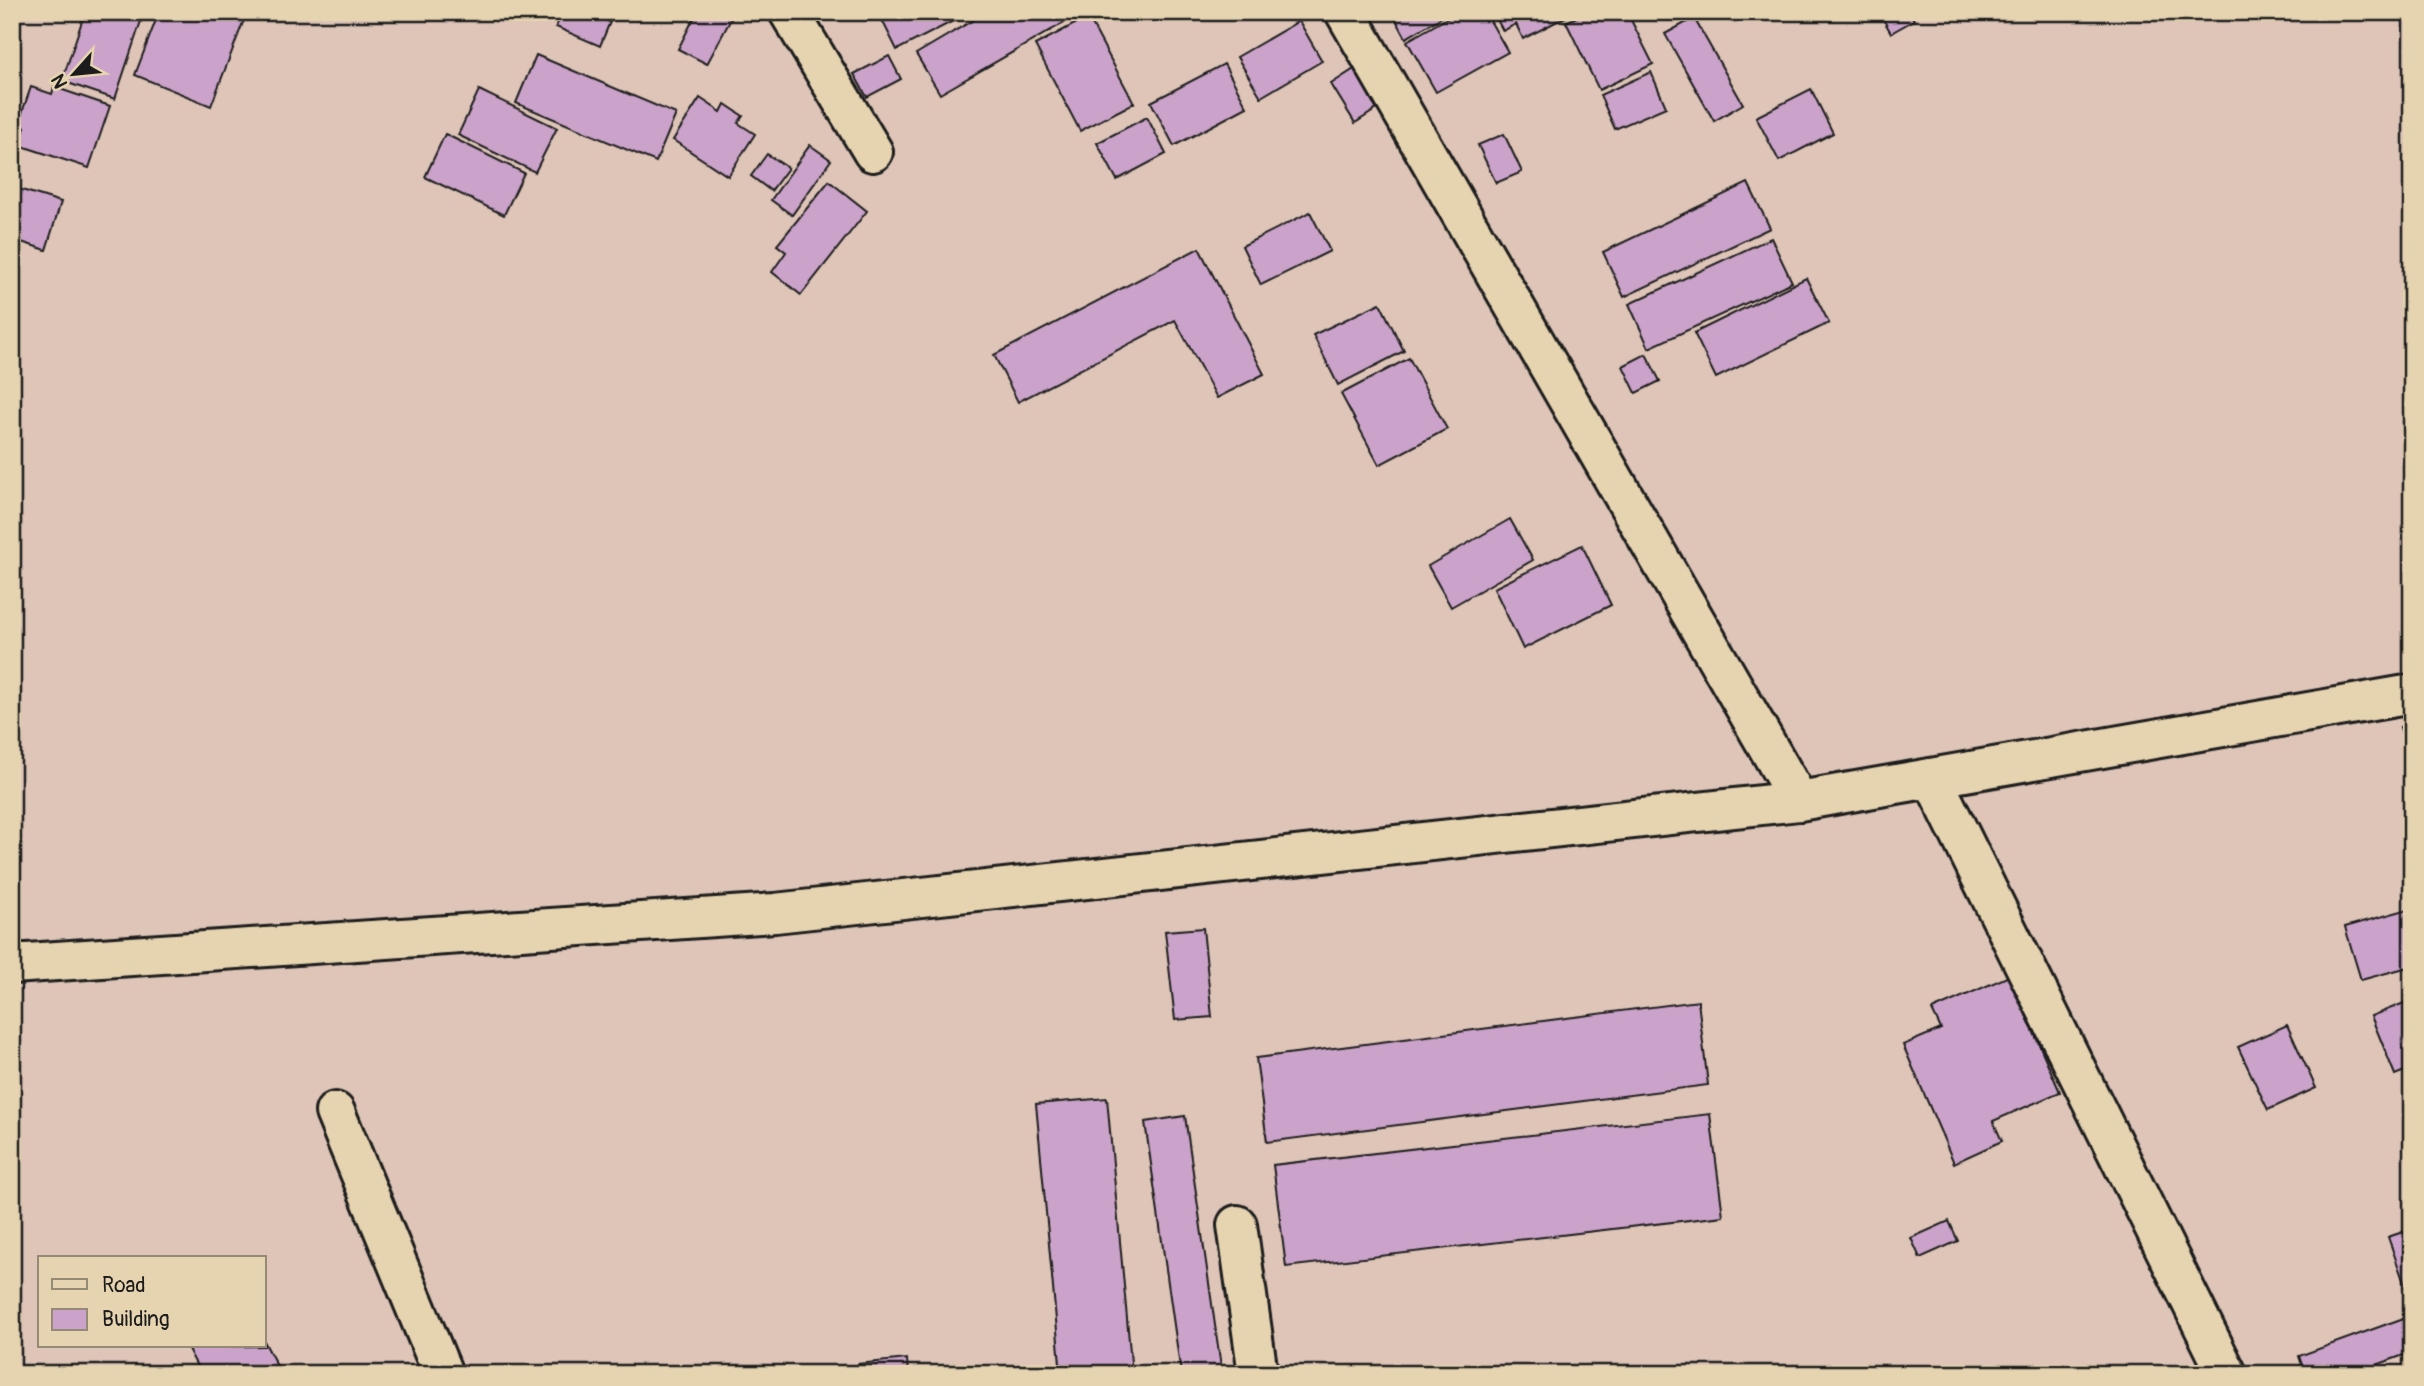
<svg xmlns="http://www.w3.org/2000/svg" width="2424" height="1386" font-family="Pangolin,sans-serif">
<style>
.building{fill:#cba3ca;stroke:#1c1c1c;stroke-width:2}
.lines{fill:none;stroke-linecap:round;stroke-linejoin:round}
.minor-casing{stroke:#1c1c1c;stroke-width:44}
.minor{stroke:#e6d4b1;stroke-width:38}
</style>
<rect width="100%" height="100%" fill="#dec5b8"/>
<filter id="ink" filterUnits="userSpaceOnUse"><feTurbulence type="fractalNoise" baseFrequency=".0143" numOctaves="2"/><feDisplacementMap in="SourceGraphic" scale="14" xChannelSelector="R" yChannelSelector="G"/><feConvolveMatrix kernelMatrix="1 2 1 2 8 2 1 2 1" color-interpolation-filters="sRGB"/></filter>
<g filter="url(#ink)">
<g class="building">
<polygon points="85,12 144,12 115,99 62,81"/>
<polygon points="159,12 247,12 211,106 135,75"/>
<polygon points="562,12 585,12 610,22 600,46 556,27"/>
<polygon points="697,12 723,12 732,17 707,64 678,49"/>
<polygon points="878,12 966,12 967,14 897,50"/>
<polygon points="987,12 1069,12 1072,18 940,94 916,54"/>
<polygon points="1392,12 1450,12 1406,38"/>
<polygon points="1458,12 1485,12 1508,52 1436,92 1407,41"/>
<polygon points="1493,12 1575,12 1523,39 1516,24 1503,31"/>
<polygon points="1587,12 1627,12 1653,64 1599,90 1566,22"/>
<polygon points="1879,12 1910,12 1914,20 1891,33"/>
<polygon points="1088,17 1134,103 1080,131 1035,45"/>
<polygon points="1694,18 1743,104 1714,121 1665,34"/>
<polygon points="1299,21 1322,61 1261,97 1237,57"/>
<polygon points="536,55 676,114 656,162 516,103"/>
<polygon points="889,56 901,79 867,97 854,74"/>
<polygon points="1224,64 1247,107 1174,146 1151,102"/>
<polygon points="1362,64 1386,103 1355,123 1331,84"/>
<polygon points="1651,72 1666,107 1615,129 1600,95"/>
<polygon points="31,87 52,94 54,87 110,106 89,168 19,145 25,127 18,124"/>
<polygon points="1811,89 1833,133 1779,161 1756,117"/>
<polygon points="479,90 557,128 535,172 458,135"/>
<polygon points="700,98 721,112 725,104 743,116 738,123 755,134 728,176 673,140"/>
<polygon points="1147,117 1166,154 1117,180 1097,143"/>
<polygon points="445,134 524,173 504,215 425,177"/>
<polygon points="1504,134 1522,172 1496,183 1478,145"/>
<polygon points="810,145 831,160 792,215 771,200"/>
<polygon points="767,154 788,168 771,191 751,176"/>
<polygon points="829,181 867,211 801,295 772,272 786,252 777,245"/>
<polygon points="1748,183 1770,228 1624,297 1603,252"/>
<polygon points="12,187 61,202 46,250 12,239"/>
<polygon points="1310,212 1330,251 1261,285 1242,246"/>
<polygon points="1771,238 1792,282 1649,348 1629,304"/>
<polygon points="1199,248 1264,374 1217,398 1175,320 1018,402 994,355"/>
<polygon points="1806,278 1829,323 1716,378 1694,333"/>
<polygon points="1380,303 1404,351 1338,385 1313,335"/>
<polygon points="1646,354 1660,381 1636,393 1623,366"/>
<polygon points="1409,358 1447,429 1379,465 1341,394"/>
<polygon points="1510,519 1533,560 1451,607 1428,566"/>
<polygon points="1582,545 1611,605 1523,649 1494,588"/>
<polygon points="2412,723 2412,767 2400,727"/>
<polygon points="2412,908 2412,966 2361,980 2345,927"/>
<polygon points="1203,928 1212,1017 1175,1020 1165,931"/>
<polygon points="2009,976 2060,1092 1993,1121 2002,1141 1954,1163 1903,1045 1941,1029 1932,1010"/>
<polygon points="2412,1000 2412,1068 2395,1075 2371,1016"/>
<polygon points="1698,1001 1708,1085 1267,1142 1256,1058"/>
<polygon points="2287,1025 2316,1088 2268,1110 2238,1047"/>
<polygon points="1107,1098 1132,1374 1061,1374 1036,1104"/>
<polygon points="1710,1114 1723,1216 1286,1267 1273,1165"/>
<polygon points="1185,1116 1222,1374 1181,1374 1145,1122"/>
<polygon points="1949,1221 1958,1241 1920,1258 1911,1238"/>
<polygon points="2412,1229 2412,1296 2409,1297 2388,1237"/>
<polygon points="2412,1315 2412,1352 2352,1374 2305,1374 2299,1356"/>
<polygon points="264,1341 281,1374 201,1374 187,1347 264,1346"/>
<polygon points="907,1359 908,1374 859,1374 858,1364"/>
</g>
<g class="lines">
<defs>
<g id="minor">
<polyline points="789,12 873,152"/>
<polyline points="1345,12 1799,801"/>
<polyline points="1932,778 2227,1374"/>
<polyline points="12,964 775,913 1799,801 2412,694"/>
<polyline points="335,1112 443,1374"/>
<polyline points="1237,1225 1258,1374"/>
</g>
</defs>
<use href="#minor" class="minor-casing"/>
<use href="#minor" class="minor"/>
</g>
</g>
<rect width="2424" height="1386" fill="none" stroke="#e6d4b1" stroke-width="42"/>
<rect x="21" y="21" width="2382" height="1344" fill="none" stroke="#1c1c1c" stroke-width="2.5" filter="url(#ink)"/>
<rect x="38" y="1256" width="228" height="91" fill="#e6d4b1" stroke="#958a75" stroke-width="2"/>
<rect x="52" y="1279" width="35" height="10" fill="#e6d4b1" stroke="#958a75" stroke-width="2"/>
<text x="102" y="1292" font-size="21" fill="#1c1c1c">Road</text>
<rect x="52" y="1309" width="35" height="21" fill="#cba3ca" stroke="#958a75" stroke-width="2"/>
<text x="102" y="1326" font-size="21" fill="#1c1c1c">Building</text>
<g transform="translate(74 74) rotate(243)" stroke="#e6d4b1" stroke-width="5" paint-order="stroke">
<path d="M0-5L12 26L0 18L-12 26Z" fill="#1c1c1c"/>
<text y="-10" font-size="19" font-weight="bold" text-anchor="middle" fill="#1c1c1c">N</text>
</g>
</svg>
